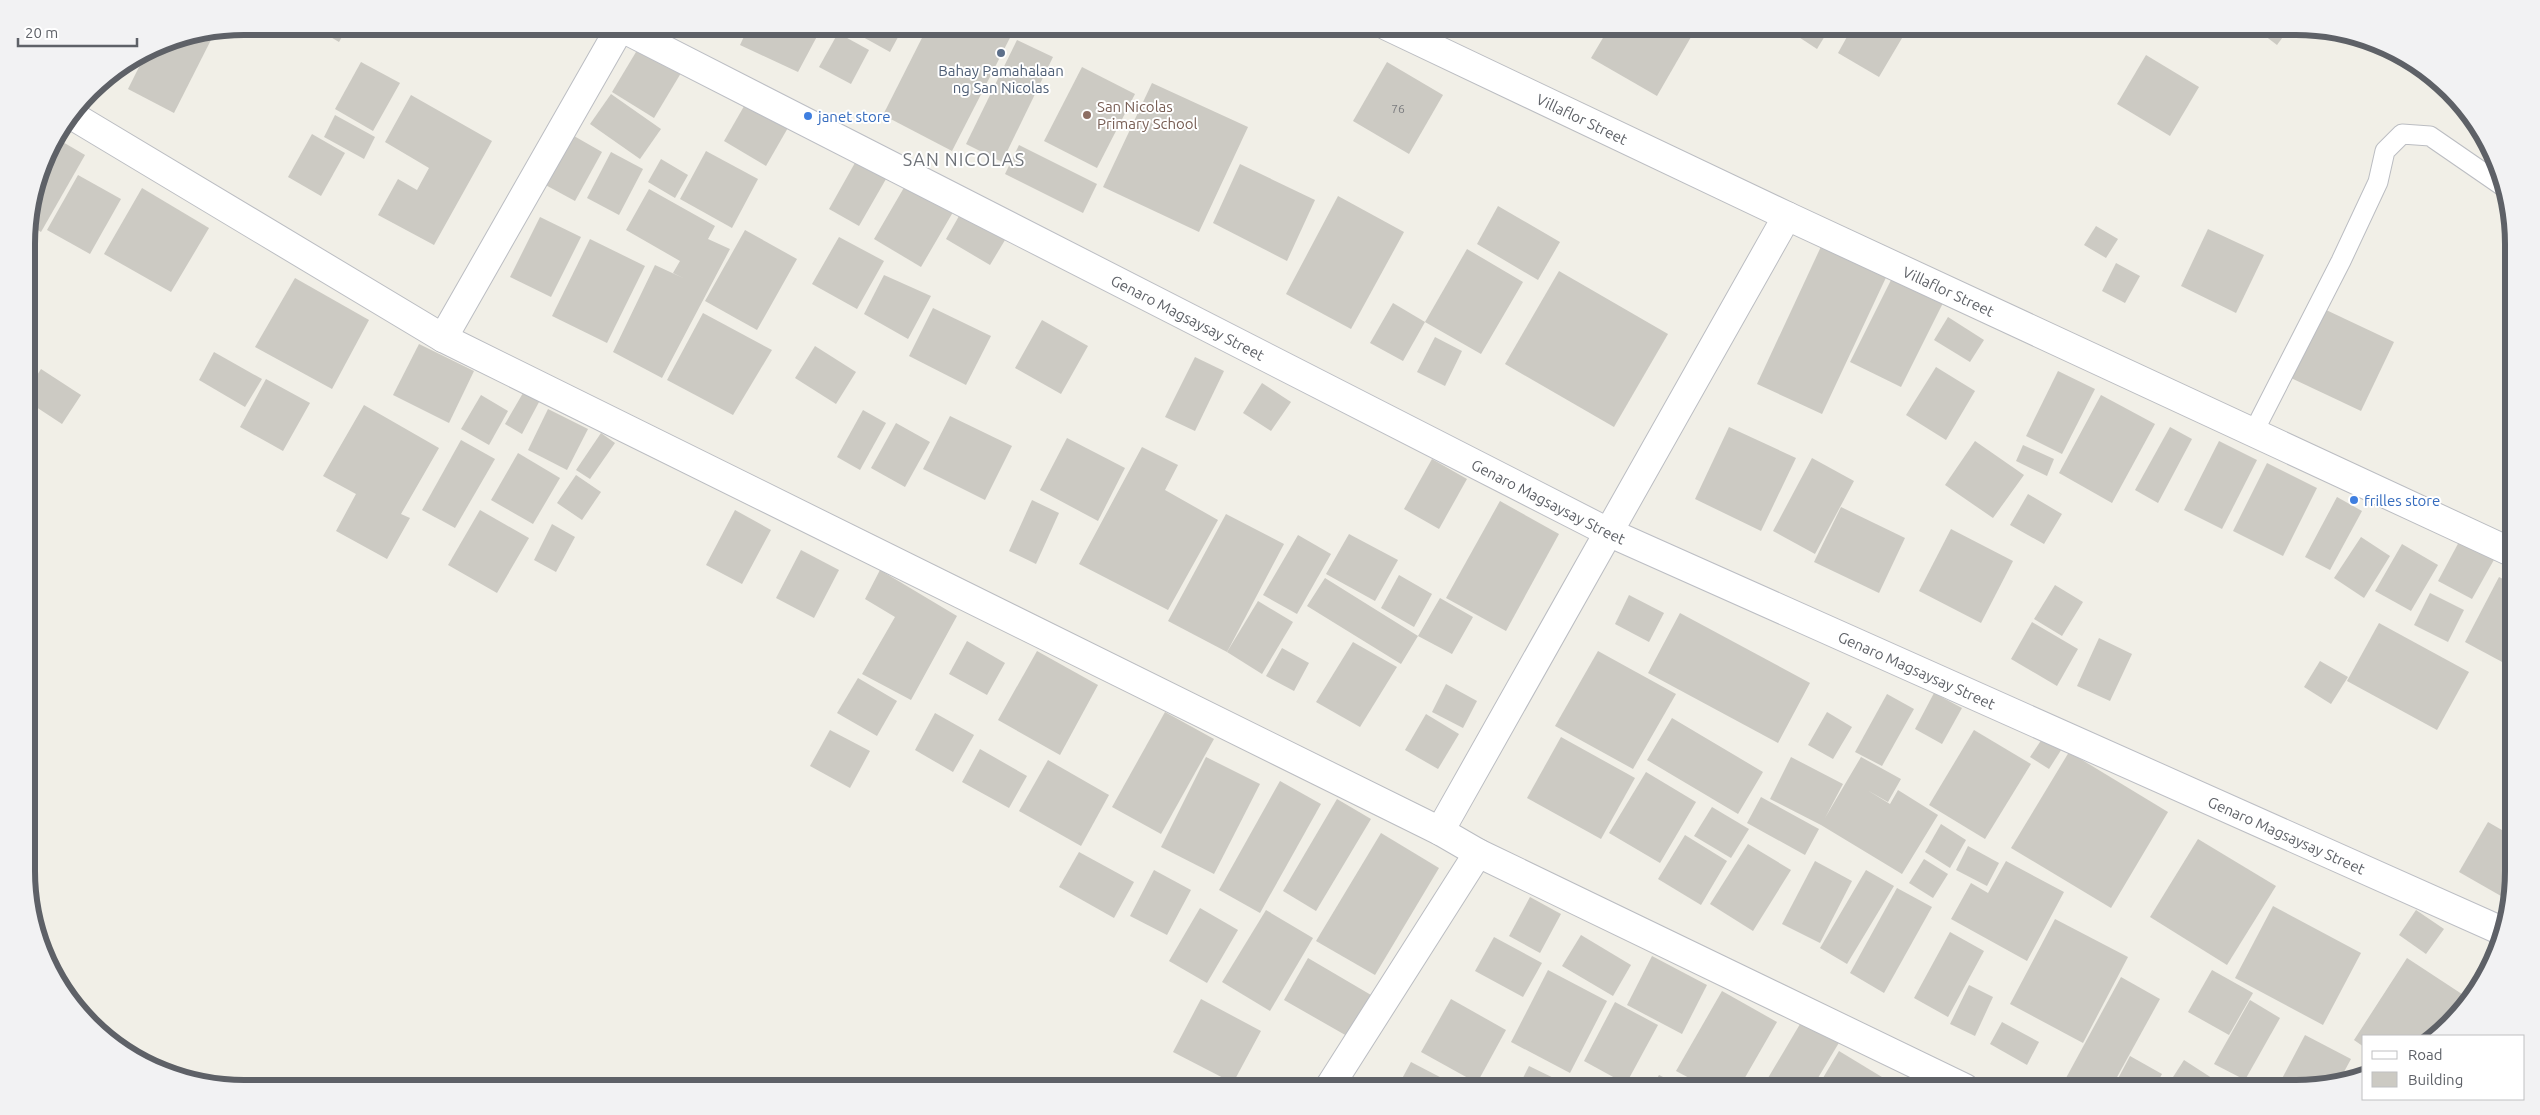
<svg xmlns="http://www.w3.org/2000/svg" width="2540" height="1115" font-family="Ubuntu,sans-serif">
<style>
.building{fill:#cccac3}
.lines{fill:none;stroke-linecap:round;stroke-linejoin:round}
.lane-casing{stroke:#bbbdc2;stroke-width:21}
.street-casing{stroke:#bbbdc2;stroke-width:30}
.secondary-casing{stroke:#bcbec4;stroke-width:30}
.lane{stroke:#fff;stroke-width:19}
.street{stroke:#fff;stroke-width:28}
.secondary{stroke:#fff;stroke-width:28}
.service-dot{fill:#5c6f8a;stroke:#fff;stroke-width:2}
.education-dot{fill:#8d6e63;stroke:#fff;stroke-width:2}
.shop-dot{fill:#3f7fe0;stroke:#fff;stroke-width:2}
.labels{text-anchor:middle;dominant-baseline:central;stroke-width:4;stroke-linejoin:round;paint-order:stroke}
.number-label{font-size:12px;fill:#7a7b7e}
.service-label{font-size:15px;fill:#4e5e75;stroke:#fff}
.education-label{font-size:15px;fill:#785e54;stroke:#fff;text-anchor:start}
.shop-label{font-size:15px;fill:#366cbe;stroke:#fff;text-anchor:start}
.street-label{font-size:15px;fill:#5e6167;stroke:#fff}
.quarter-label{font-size:18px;letter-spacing:1px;fill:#6f7379;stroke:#fff}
.rim{fill:none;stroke:#5e6167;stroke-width:6}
</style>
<rect width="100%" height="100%" fill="#f1efe7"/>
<g class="building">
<polygon points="312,26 348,26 339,42"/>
<polygon points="749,26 820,26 822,27 798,72 740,45"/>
<polygon points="843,26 904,26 890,52"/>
<polygon points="928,26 1016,26 952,151 883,115"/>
<polygon points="1610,26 1673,26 1691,37 1657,96 1591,58"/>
<polygon points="1782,26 1831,26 1817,49"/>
<polygon points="1853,26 1892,26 1905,33 1879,77 1838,53"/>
<polygon points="2252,26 2291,26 2277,45"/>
<polygon points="215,32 174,113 128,89 147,51 161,43"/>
<polygon points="838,33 869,50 851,84 819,67"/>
<polygon points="1017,40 1053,57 1002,162 966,144"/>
<polygon points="639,47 681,73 654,118 612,92"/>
<polygon points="2146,55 2199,87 2170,136 2117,104"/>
<polygon points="361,62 400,83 373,131 335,109"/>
<polygon points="1387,62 1443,95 1409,154 1353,121"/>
<polygon points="1082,67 1135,94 1097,168 1044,141"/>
<polygon points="1152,83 1248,127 1199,232 1103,187"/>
<polygon points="611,94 661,129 640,159 590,124"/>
<polygon points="411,95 492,141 434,245 378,215 398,179 417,190 429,168 385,142"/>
<polygon points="747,101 789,126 766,166 724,141"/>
<polygon points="335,115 375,137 364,159 324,137"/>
<polygon points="567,132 602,152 575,201 540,182"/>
<polygon points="312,134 345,153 321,196 288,177"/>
<polygon points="56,138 85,155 41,232 28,224 49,148"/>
<polygon points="1019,145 1097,184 1083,213 1005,174"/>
<polygon points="706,151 758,179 732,228 680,199"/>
<polygon points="611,152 643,169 619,215 587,198"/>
<polygon points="661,159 688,175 675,198 648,182"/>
<polygon points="856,161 886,179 859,226 829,209"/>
<polygon points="1240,164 1315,200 1287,261 1213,223"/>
<polygon points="78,175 121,199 90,254 47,230"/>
<polygon points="909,179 956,207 921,267 874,239"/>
<polygon points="142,188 209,228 171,292 104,254"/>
<polygon points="649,189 715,226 708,239 730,249 662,378 613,352 655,265 683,278 673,273 680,261 626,230"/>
<polygon points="1338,196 1404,232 1351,329 1286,294"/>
<polygon points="1498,206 1560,242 1538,280 1477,244"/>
<polygon points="963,209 1008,235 990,265 946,239"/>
<polygon points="540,217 581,237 551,297 510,277"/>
<polygon points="2096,226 2118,239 2106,258 2084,245"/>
<polygon points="2208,229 2264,255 2236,313 2181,286"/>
<polygon points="745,230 797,259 757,330 705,301"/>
<polygon points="839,237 884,261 857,309 812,284"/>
<polygon points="1825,238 1890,269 1822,414 1757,384"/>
<polygon points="590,239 645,266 607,343 552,316"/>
<polygon points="1467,249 1523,282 1481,354 1425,322"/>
<polygon points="2116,263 2140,276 2125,303 2102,291"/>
<polygon points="1559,271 1668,334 1614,427 1505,364"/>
<polygon points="1894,274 1945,299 1901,387 1850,362"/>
<polygon points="884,275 931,296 908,339 864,314"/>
<polygon points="295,278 369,320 332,389 255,347"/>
<polygon points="1393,303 1425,322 1403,361 1370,343"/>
<polygon points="933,308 991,336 966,385 909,356"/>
<polygon points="2324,309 2394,342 2361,411 2291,378"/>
<polygon points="703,313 772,350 733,415 667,380"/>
<polygon points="1948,317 1984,340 1970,362 1934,340"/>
<polygon points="1042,320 1088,346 1061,394 1015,368"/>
<polygon points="1435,337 1462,351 1445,386 1417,372"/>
<polygon points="419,344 474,371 449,423 393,395"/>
<polygon points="815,346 856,372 836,404 795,378"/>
<polygon points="214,352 262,379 245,407 199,380"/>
<polygon points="1195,357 1224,371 1195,431 1165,417"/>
<polygon points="1936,367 1975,391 1946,440 1906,415"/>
<polygon points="41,369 81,395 62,424 27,401 27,391"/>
<polygon points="2058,371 2095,389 2062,454 2026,436"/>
<polygon points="266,379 310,403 283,451 240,427"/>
<polygon points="1262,383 1291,402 1271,431 1243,413"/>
<polygon points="523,393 539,402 522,434 505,424"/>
<polygon points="481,395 508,411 489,445 461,429"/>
<polygon points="2101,395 2155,424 2112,503 2059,473"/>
<polygon points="364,405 439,448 401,514 410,518 387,559 336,531 356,494 323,476"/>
<polygon points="548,409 588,429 567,470 528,450"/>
<polygon points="863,410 886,423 860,470 837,457"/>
<polygon points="950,416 1012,446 985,500 923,469"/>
<polygon points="896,423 930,442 905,487 871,468"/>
<polygon points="1729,427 1796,458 1761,531 1695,499"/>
<polygon points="2170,427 2192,439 2158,503 2135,490"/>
<polygon points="601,433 615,443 590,479 576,470"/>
<polygon points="1067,438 1125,468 1098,521 1040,490"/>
<polygon points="461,440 495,459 455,528 422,510"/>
<polygon points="1975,441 2024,475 1993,518 1945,485"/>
<polygon points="2219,441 2257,460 2222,529 2184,510"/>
<polygon points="2023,445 2054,459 2047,476 2016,461"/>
<polygon points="1142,447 1178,465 1165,490 1218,520 1168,610 1079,564"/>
<polygon points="518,453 560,478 533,524 491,500"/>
<polygon points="1812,458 1854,481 1815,554 1773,531"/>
<polygon points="1432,459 1467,479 1439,529 1404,509"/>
<polygon points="2267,463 2317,488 2283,556 2233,531"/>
<polygon points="576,475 601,492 582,520 557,503"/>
<polygon points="2028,494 2062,514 2044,544 2010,525"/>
<polygon points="2337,497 2362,511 2330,570 2305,557"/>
<polygon points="1032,500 1059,513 1036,564 1009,551"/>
<polygon points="1500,501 1559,534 1506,631 1446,598"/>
<polygon points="1841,507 1905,538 1879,593 1814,562"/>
<polygon points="480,510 529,538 497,593 448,565"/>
<polygon points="735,510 771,530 742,584 706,565"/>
<polygon points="1226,514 1284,544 1227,652 1168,621"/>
<polygon points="552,524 575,537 556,572 534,560"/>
<polygon points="1951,529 2013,561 1981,623 1919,591"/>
<polygon points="1349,534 1398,560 1375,601 1326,574"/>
<polygon points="1298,535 1331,554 1297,614 1263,595"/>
<polygon points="2361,537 2390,556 2364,598 2334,578"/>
<polygon points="2460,540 2495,558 2472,599 2438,581"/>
<polygon points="2402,544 2438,565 2411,611 2375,591"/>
<polygon points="801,550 839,570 814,618 776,598"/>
<polygon points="880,570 957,616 911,700 862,674 895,617 865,599"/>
<polygon points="1399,575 1432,594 1414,627 1381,608"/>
<polygon points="2499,577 2513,584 2513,645 2504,663 2465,642"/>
<polygon points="1325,578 1418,636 1440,598 1473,617 1452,654 1418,636 1401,664 1307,606"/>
<polygon points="2055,585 2083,602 2062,636 2034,619"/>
<polygon points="2430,593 2464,610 2448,642 2414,625"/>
<polygon points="1629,595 1664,613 1649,642 1615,624"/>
<polygon points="1258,601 1293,622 1262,674 1227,652"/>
<polygon points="1680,613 1810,683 1778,743 1648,673"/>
<polygon points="2032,622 2078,649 2057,686 2011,659"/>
<polygon points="2379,623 2469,672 2437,730 2347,681"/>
<polygon points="2099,638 2132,654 2110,701 2077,686"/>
<polygon points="967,641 1005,663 987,695 949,674"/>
<polygon points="1353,642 1397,667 1360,727 1316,702"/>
<polygon points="1282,648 1309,663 1294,691 1266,676"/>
<polygon points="1037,651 1098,685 1060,755 998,720"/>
<polygon points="1598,651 1676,694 1633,769 1555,726"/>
<polygon points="2320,661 2348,677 2331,704 2304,687"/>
<polygon points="858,678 897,701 877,736 837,713"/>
<polygon points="1446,684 1477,701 1463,728 1432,712"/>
<polygon points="1934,693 1962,708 1942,744 1915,729"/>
<polygon points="1887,694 1914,709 1882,766 1855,752"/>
<polygon points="1165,712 1214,739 1161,834 1112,807"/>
<polygon points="1827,712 1852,727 1833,759 1808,745"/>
<polygon points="935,713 974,735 953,772 915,750"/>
<polygon points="1426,714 1459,734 1438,769 1405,750"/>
<polygon points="1672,718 1763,772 1738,814 1647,760"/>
<polygon points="830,730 870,751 850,788 810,766"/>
<polygon points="1974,730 2031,764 1985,839 1929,805"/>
<polygon points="2046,733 2065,744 2049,769 2030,757"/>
<polygon points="1561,737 1635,778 1601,839 1527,798"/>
<polygon points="980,749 1027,776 1009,808 962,782"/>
<polygon points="2069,752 2168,812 2111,908 2011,848"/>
<polygon points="1206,757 1260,784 1214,874 1161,847"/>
<polygon points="1791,757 1843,784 1825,818 1861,757 1901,779 1888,802 1867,790 1890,804 1898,790 1938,815 1902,874 1821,825 1770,799"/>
<polygon points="1048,760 1109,795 1081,846 1019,811"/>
<polygon points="1646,772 1696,802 1660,863 1609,833"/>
<polygon points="1280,781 1321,804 1260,913 1219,890"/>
<polygon points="1761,797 1819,829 1805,855 1747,823"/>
<polygon points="1337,799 1371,819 1316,911 1283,891"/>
<polygon points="1712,807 1749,829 1731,858 1694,836"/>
<polygon points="2488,822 2514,837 2514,871 2508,900 2459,872"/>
<polygon points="1941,824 1966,840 1950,868 1925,852"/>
<polygon points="1381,833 1439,868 1375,975 1316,941"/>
<polygon points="1685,835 1727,861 1701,905 1658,879"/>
<polygon points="2198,839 2276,886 2227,965 2150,917"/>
<polygon points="1748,844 1791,870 1753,931 1710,904"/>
<polygon points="1968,846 1999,863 1987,886 1956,870"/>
<polygon points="1079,852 1134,882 1114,918 1059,887"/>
<polygon points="1924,859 1948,874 1933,898 1909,883"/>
<polygon points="1815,861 1852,881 1820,943 1782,924"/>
<polygon points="2006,861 2064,892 2027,961 1951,919 1971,883 1988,893"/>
<polygon points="1154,870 1191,890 1167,935 1130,916"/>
<polygon points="1866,870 1894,886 1847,964 1820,948"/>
<polygon points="1897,888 1932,907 1884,993 1850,973"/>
<polygon points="1530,897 1561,914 1540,953 1509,936"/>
<polygon points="2273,906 2361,953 2323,1025 2235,978"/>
<polygon points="1200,908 1238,930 1207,983 1169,961"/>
<polygon points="1266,910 1313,938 1270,1011 1222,982"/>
<polygon points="2416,910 2444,929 2426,954 2399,935"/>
<polygon points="2055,919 2128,957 2083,1043 2010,1004"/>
<polygon points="1950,932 1984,951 1948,1017 1914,998"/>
<polygon points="1581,935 1631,965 1613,996 1562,966"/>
<polygon points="1494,937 1542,963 1523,997 1475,971"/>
<polygon points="1652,956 1707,985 1682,1034 1627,1005"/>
<polygon points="1308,958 1371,995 1347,1036 1284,1000"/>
<polygon points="2407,958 2471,1000 2436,1036 2364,1036 2364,1047 2354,1040"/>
<polygon points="1548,970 1607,1001 1570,1073 1511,1042"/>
<polygon points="2212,970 2253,993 2229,1035 2188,1012"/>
<polygon points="2121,977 2160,999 2111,1088 2084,1088 2066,1078"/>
<polygon points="1969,985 1993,997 1975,1036 1950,1024"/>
<polygon points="1722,991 1777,1022 1739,1088 1708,1088 1676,1071"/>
<polygon points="1201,999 1261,1031 1233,1083 1173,1052"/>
<polygon points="1451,999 1506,1030 1477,1083 1421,1052"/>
<polygon points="2250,1000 2280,1018 2245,1080 2214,1064"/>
<polygon points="1615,1002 1658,1025 1626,1084 1584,1061"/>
<polygon points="1803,1019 1840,1041 1812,1088 1785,1088 1768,1078"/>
<polygon points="2002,1022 2039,1042 2027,1065 1990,1044"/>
<polygon points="2305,1035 2351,1059 2338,1083 2310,1088 2277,1088"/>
<polygon points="1839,1051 1900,1088 1817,1088"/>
<polygon points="2130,1056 2162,1074 2154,1088 2113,1088"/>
<polygon points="2184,1060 2218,1082 2215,1088 2166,1088"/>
<polygon points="1411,1062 1461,1088 1397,1088"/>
<polygon points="1529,1066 1568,1085 1566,1088 1518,1088"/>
<polygon points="1659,1075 1685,1088 1652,1088"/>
<polygon points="1583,1081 1600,1088 1579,1088"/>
</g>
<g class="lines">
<defs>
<polyline id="lane" points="2253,433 2341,261 2378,182 2385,151 2402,134 2430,136 2504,187"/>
<g id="street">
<path id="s1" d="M 1387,26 L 1787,216 L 2513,553"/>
<polyline points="73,116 443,338 1440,831 1478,853 1965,1088"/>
<polyline points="443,338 621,26"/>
<polyline points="1440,831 1787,216"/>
<polyline points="1328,1089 1478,853"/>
</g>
<g id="secondary">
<path id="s2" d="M 618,26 L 1608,532 L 2502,931"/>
</g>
</defs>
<use href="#lane" class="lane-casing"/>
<use href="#street" class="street-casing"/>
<use href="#secondary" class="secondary-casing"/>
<use href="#lane" class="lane"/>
<use href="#street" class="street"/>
<use href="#secondary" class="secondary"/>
</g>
<circle class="service-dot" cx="1001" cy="53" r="5"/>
<circle class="education-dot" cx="1087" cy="115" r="5"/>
<g class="shop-dot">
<circle cx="808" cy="116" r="5"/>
<circle cx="2354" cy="500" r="5"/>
</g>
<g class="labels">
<g class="number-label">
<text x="1398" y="108">76</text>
</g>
<g class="service-label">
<text x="1001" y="70">Bahay Pamahalaan<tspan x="1001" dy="17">ng San Nicolas</tspan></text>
</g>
<g class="education-label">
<text x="1097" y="106">San Nicolas<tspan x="1097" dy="17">Primary School</tspan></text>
</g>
<g class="shop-label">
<text x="818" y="116">janet store</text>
<text x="2364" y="500">frilles store</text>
</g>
<g class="street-label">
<text stroke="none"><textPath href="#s1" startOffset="216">Villaflor Street</textPath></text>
<text stroke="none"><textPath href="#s1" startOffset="621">Villaflor Street</textPath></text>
<text stroke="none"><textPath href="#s2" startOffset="640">Genaro Magsaysay Street</textPath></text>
<text stroke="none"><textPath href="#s2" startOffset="1045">Genaro Magsaysay Street</textPath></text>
<text stroke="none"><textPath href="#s2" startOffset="1450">Genaro Magsaysay Street</textPath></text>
<text stroke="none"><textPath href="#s2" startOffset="1855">Genaro Magsaysay Street</textPath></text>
</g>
<g class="quarter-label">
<text x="964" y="159">SAN NICOLAS</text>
</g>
</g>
<path d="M0 0H2540V1115H0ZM244 35H2296A209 209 0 0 1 2505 244V871A209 209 0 0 1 2296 1080H244A209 209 0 0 1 35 871V244A209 209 0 0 1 244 35Z" fill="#f2f2f3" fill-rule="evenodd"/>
<path class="rim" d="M244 35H2296A209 209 0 0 1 2505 244V871A209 209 0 0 1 2296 1080H244A209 209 0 0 1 35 871V244A209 209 0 0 1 244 35Z"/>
<rect x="2362" y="1035" width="162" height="65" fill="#ffffff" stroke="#bfc0c2"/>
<rect x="2372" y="1051" width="25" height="8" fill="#ffffff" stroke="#bfc0c2"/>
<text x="2408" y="1060" font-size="15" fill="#5e6167">Road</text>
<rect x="2372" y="1072" width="25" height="15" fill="#cccac3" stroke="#bfc0c2"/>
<text x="2408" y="1085" font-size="15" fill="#5e6167">Building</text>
<path d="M18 38v8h119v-8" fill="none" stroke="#5e6167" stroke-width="2.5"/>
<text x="25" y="38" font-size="15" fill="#5e6167" stroke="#ffffff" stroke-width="4" paint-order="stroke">20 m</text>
</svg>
